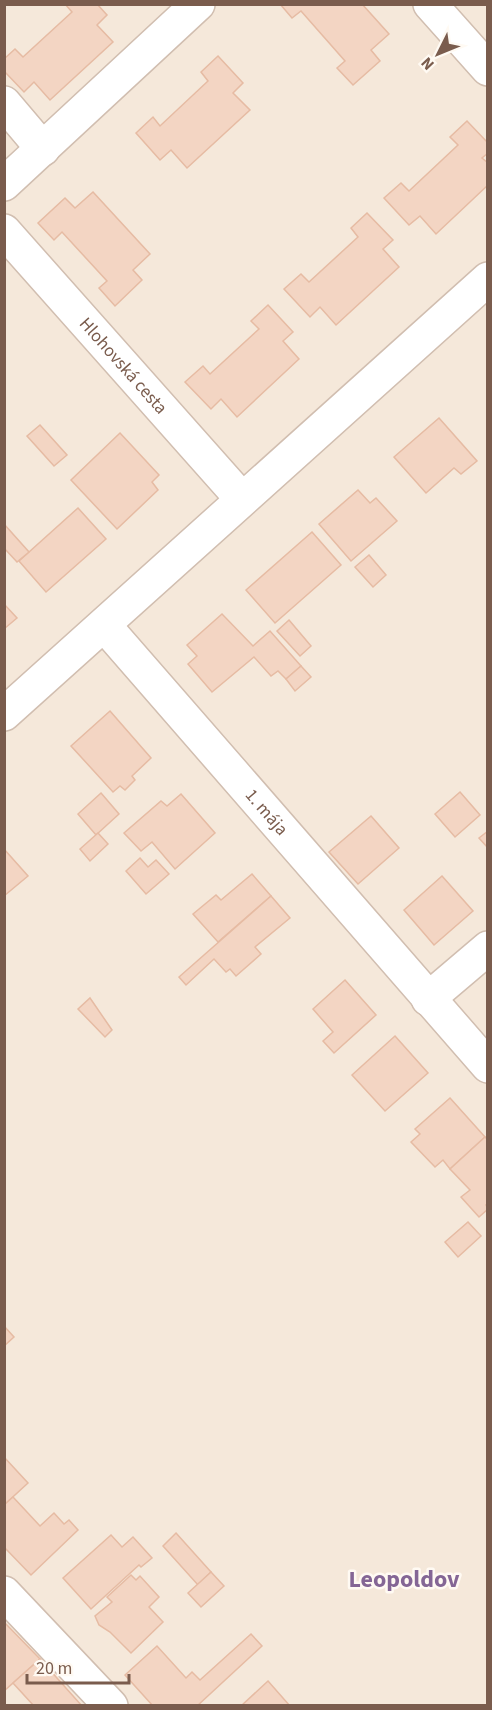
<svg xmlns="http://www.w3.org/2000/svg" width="492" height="1710" font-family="'Source Sans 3',sans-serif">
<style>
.residential{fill:#f5e8da}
.building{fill:#f3d5c3;stroke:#e6bba3;stroke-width:1.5}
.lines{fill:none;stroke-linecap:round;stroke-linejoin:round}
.minor-casing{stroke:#d1beb0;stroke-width:36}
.tertiary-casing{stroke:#d1beb0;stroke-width:36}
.minor{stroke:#fff;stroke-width:33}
.tertiary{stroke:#fff;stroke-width:33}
.labels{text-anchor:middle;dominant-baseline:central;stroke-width:5;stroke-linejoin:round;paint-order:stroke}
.street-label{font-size:18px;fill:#7a5c4d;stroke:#fffaf3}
.district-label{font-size:24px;font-weight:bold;fill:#846695;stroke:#fffaf3}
</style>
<rect width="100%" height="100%" fill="#fdf6ec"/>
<rect class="residential" x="5" y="5" width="482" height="1700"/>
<g class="building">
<polygon points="65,4 97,4 107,15 97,25 113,42 50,100 34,82 24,92 4,71 4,59 15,49 23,57 72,12"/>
<polygon points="280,4 362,4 389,34 371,50 380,61 353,85 337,68 345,61 301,11 292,18"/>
<polygon points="218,56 243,83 233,93 250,110 187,168 171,150 160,160 136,133 153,117 160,126 208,81 201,72"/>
<polygon points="467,121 488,143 488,153 482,158 488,163 488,185 436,234 420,216 409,225 384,198 401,183 409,191 458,145 450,137"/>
<polygon points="93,192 150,254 133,270 142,280 115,306 99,288 107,281 62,232 54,240 38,223 65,198 75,208"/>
<polygon points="367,213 393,240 383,249 399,267 336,325 320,307 310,317 284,289 301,274 309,282 358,237 351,228"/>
<polygon points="268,305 293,332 283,341 299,359 237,417 221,399 211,409 185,382 203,366 210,374 259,329 251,321"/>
<polygon points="439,418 477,461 461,474 454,468 426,493 394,457"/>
<polygon points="40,425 67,455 54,466 27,436"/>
<polygon points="120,433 159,475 152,482 158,490 117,529 71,480"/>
<polygon points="358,490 370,503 376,498 397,521 351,561 319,524"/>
<polygon points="78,508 106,539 46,592 19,561"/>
<polygon points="4,524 29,552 17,562 4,548"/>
<polygon points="312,532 341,565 275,623 246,590"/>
<polygon points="369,555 386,575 373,587 355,567"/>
<polygon points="4,604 17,618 4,629"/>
<polygon points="222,614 253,646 270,631 301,666 286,679 278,671 271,676 254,657 212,692 188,664 197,656 187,645"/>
<polygon points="289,620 311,646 300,656 277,631"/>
<polygon points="301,666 311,677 295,691 286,679"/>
<polygon points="110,711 151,758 132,776 135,780 125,790 120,786 113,792 71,746"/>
<polygon points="460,792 480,815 455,837 435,814"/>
<polygon points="101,793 119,814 96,835 78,814"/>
<polygon points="181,794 215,833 175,869 152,842 141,851 124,833 161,801 167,806"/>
<polygon points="371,816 399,848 358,884 329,852"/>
<polygon points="488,831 488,848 479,838"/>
<polygon points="98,833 108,844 90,861 80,849"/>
<polygon points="4,849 28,876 4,896"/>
<polygon points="140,858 148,867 156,860 169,874 146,894 126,871"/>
<polygon points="252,874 271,896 218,942 193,914 216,895 221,900"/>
<polygon points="442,876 473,911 434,945 404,910"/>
<polygon points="271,896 290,918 255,947 261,954 236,976 230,969 226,972 214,959 186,985 179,977"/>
<polygon points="345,980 376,1015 334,1053 323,1041 333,1032 313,1009"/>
<polygon points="90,998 112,1030 105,1037 78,1009"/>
<polygon points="395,1036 428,1073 385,1111 352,1075"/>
<polygon points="450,1098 485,1137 450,1169 443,1160 435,1167 411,1142 420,1134 415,1129"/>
<polygon points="485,1137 488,1140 488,1203 486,1205 488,1209 479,1217 461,1197 470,1190 450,1169"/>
<polygon points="468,1222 481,1236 458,1257 445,1242"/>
<polygon points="4,1326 14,1337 4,1346"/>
<polygon points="4,1457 28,1483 4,1505"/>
<polygon points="13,1497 40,1526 54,1513 64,1524 69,1520 78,1530 31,1575 4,1547 4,1505"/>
<polygon points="176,1533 211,1572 198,1585 163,1546"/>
<polygon points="111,1535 122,1547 133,1537 152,1558 141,1567 139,1565 91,1609 63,1578"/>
<polygon points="211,1572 224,1586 201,1607 188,1593"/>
<polygon points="131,1575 136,1580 140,1576 159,1597 149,1607 163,1622 131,1653 110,1632 99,1625 95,1616 112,1602 107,1597"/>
<polygon points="4,1622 40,1659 4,1691"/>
<polygon points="251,1634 262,1646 197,1706 153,1706 125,1675 157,1646 186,1678 192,1672 200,1680"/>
<polygon points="40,1659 82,1706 34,1706 13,1683"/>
<polygon points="268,1681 290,1706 241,1706"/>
</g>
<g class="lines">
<defs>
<g id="minor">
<polyline points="430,4 488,69"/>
<polyline points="4,103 43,149"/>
<polyline points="4,184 198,4"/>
<path id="s1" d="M 4,231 L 242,499"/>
<path id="s2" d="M 104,625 L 488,1066"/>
<polyline points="428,999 488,948"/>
<polyline points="4,1593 111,1706"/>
</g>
<polyline id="tertiary" points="4,714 488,279"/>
</defs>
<use href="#minor" class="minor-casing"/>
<use href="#tertiary" class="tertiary-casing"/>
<use href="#minor" class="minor"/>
<use href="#tertiary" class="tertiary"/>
</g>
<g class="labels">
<g class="street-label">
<text stroke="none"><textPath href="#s1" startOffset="180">Hlohovská cesta</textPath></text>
<text stroke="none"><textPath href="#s2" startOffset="248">1. mája</textPath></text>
</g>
<g class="district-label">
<text x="404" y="1579">Leopoldov</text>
</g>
</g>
<rect width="492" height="1710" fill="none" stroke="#7a5c4d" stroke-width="12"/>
<g transform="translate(438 54) rotate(227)" stroke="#fffaf3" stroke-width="4.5" paint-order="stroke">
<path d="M0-4.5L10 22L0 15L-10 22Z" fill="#7a5c4d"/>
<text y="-9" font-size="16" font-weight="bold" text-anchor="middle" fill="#7a5c4d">N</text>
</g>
<path d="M27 1674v9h102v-9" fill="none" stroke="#7a5c4d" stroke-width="3"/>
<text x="36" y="1674" font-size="18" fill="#7a5c4d" stroke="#fffaf3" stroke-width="4.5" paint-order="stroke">20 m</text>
</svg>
